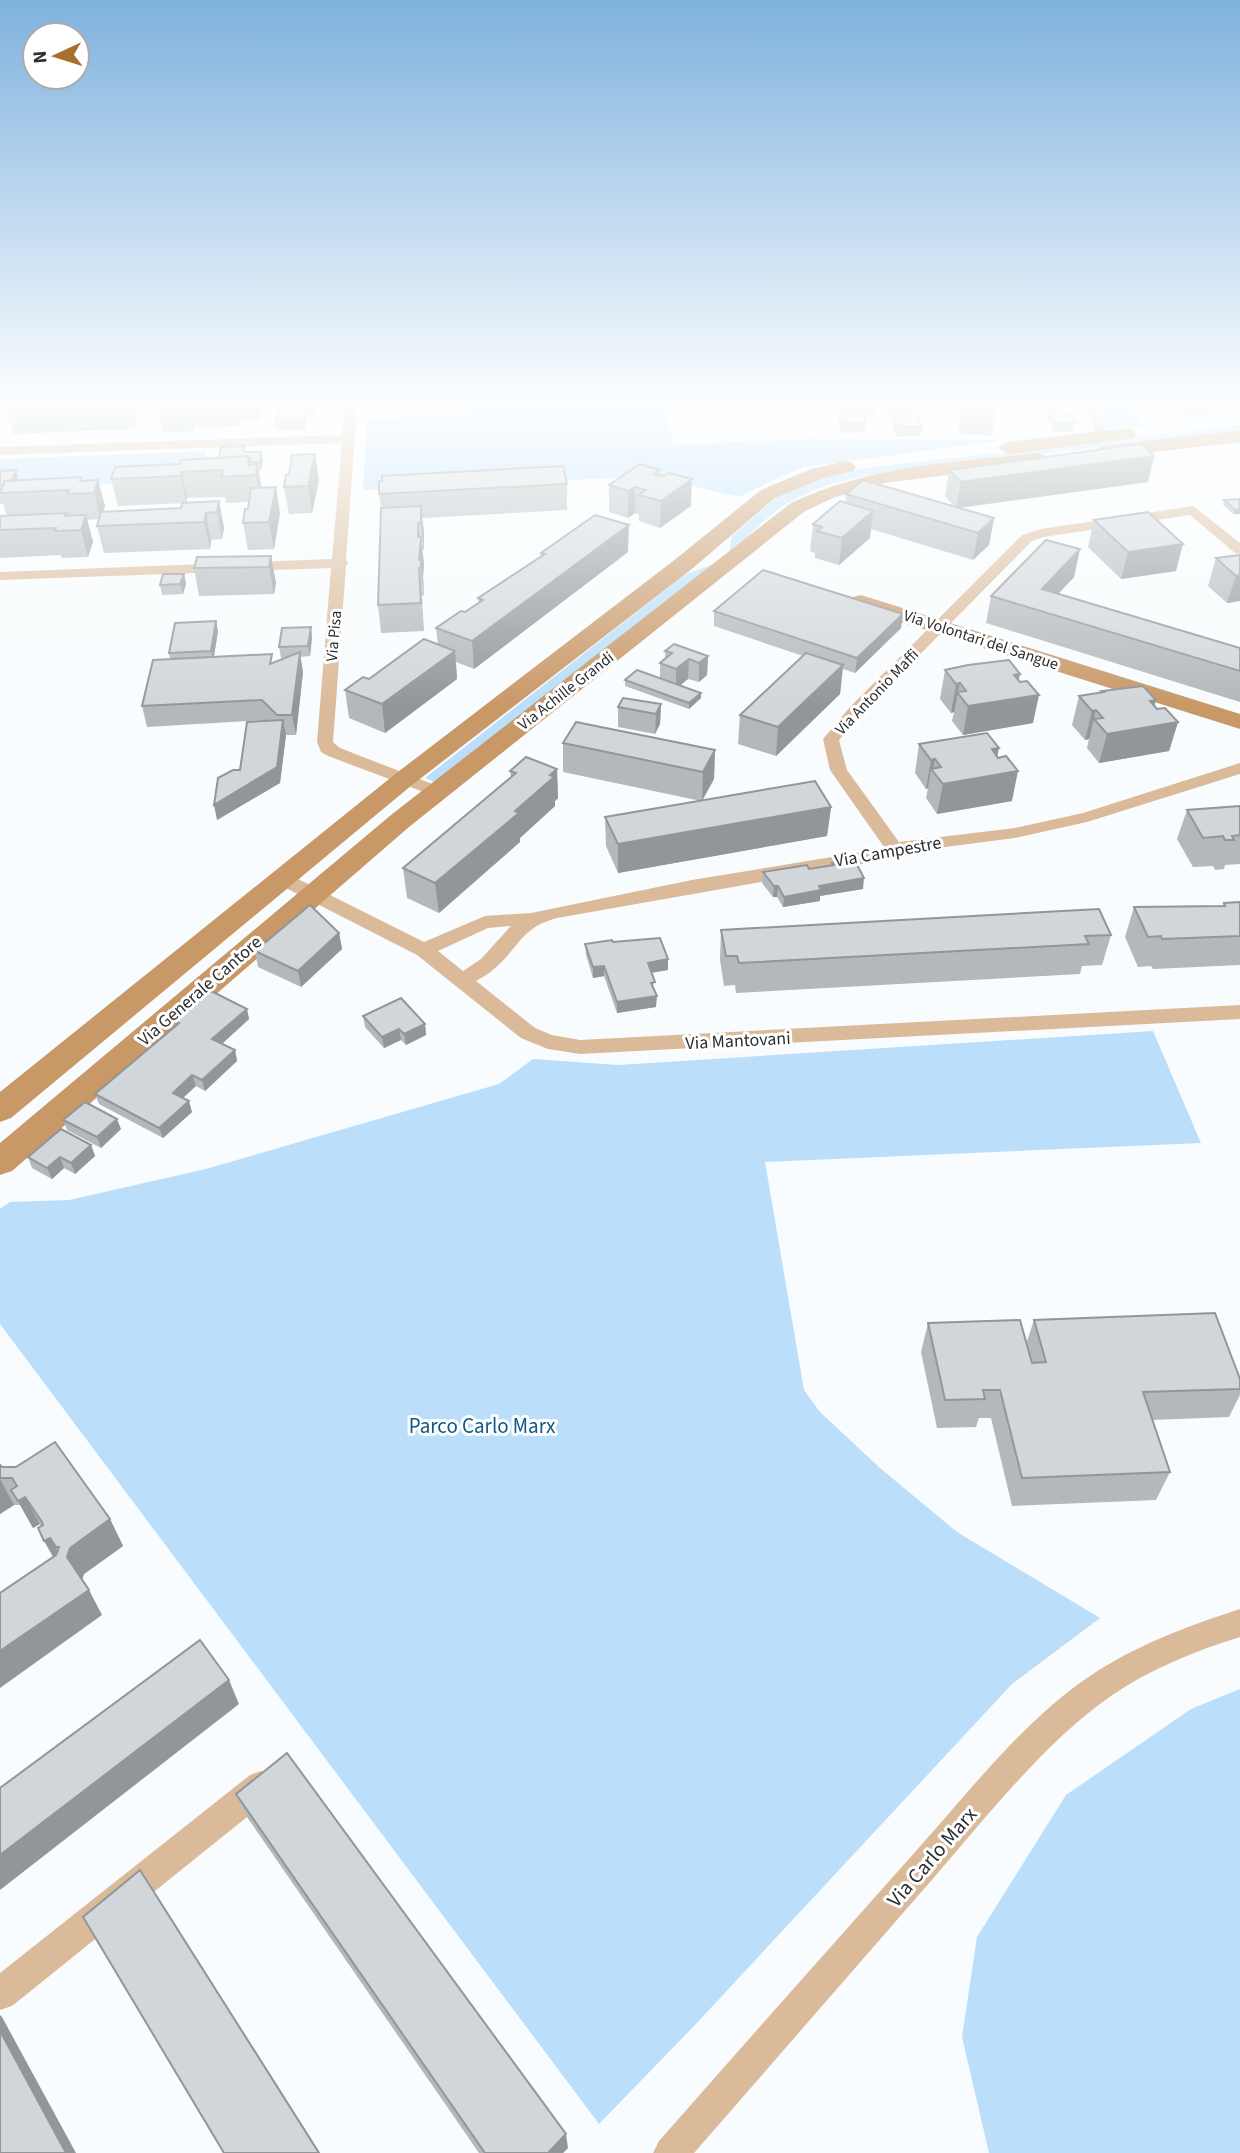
<svg xmlns="http://www.w3.org/2000/svg" width="1240" height="2153" font-family="'Source Sans 3',sans-serif">
<style>
.green{fill:#bbdefa}
.lines{fill:none;stroke-linecap:round;stroke-linejoin:round}
.street{fill:#dbba99;fill-rule:evenodd}
.secondary{fill:#c99867;fill-rule:evenodd}
.wall{fill:#b4b8bb}
.shaded-wall{fill:#929699}
.building{fill:#d1d6da;stroke:#929699;stroke-width:2}
.labels{text-anchor:middle;dominant-baseline:central;stroke-width:6;stroke-linejoin:round;paint-order:stroke}
.far-street-label{font-size:16px;fill:#2c2e2f;stroke:#fff}
.street-label{font-size:18px;fill:#2c2e2f;stroke:#fff}
.near-park-label{font-size:21px;fill:#0e5985;stroke:#fff}
.near-street-label{font-size:21px;fill:#2c2e2f;stroke:#fff}
</style>
<rect width="100%" height="100%" fill="#f9fcfe"/>
<g class="green">
<polygon points="534,405 664,405 674,445 803,439 1004,440 805,467 777,478 739,497 652,476 363,490 367,419 469,415 470,407"/>
<polygon points="1096,405 1122,405 1144,425 1110,429 1106,427"/>
<path d="M 1240,425 L 1240,431 L 893,471 C 857,477 820,484 788,503 C 767,516 748,537 729,553 L 732,536 L 777,497 L 830,476 L 864,468 Z"/>
<polygon points="206,451 201,480 0,488 0,459"/>
<polygon points="719,562 437,783 425,778 684,575"/>
<polygon points="1153,1031 1201,1143 765,1162 804,1390 820,1412 880,1468 957,1532 1100,1618 1012,1684 694,2026 599,2124 0,1324 0,1209 10,1202 69,1200 206,1169 499,1084 533,1059 618,1065"/>
<polygon points="1240,1689 1240,2153 989,2153 962,2037 977,1937 1066,1795 1191,1709"/>
</g>
<g class="lines">
<g class="street">
<polygon points="345,405 357,405 346,560 348,563 346,566 333,742 340,748 443,788 446,792 443,796 437,797 328,756 321,752 317,742 331,568 0,580 0,572 332,559 342,443 0,455 0,447 342,435"/>
<polygon points="1082,405 1094,405 1110,437 1108,440 1100,440"/>
<path d="M 1193,506 L 1240,543 L 1240,554 L 1235,553 L 1190,515 L 1044,537 L 1032,541 L 863,712 L 839,740 L 847,770 L 899,842 L 1015,828 L 1083,813 L 1240,763 L 1240,774 L 1087,822 L 1015,838 L 899,853 L 885,860 L 557,918 C 520,928 520,947 494,969 C 489,974 482,977 476,981 L 535,1028 L 552,1035 L 580,1040 L 1240,1005 L 1240,1019 L 580,1054 L 548,1049 L 521,1038 L 417,955 L 276,883 L 274,879 L 283,873 L 290,875 L 424,942 L 485,916 L 531,913 L 692,880 L 880,849 L 884,847 L 830,770 L 823,739 L 851,706 L 1022,535 L 1041,529 ZM 511,926 L 481,959 L 463,971 L 438,951 L 488,928 Z"/>
<path d="M 1240,1609 L 1240,1637 C 1195,1651 1150,1669 1111,1696 C 1047,1740 988,1815 937,1874 C 856,1967 775,2060 694,2153 L 653,2153 L 659,2141 C 744,2044 830,1948 915,1852 C 967,1794 1026,1718 1090,1676 C 1136,1645 1188,1626 1240,1609 Z"/>
<polygon points="261,1771 272,1775 276,1786 272,1797 12,2006 0,2010 0,1973 250,1775"/>
</g>
<g class="secondary">
<polygon points="1127,428 1134,430 1136,434 1134,438 1008,454 998,448 1008,442"/>
<polygon points="1240,430 1240,442 1102,458 1092,452 1102,446"/>
<path d="M 1037,453 L 1044,455 L 1047,459 L 1044,463 L 884,483 L 833,498 L 805,511 L 409,827 L 12,1171 L 0,1175 L 0,1143 L 391,815 L 791,503 C 869,466 952,462 1037,453 Z"/>
<polygon points="846,461 853,463 856,467 853,471 824,478 775,498 693,568 412,785 11,1118 0,1122 0,1092 394,775 677,558 761,490 811,469"/>
<polygon points="861,595 1240,714 1240,729 853,607 850,602 853,597"/>
</g>
</g>
<g class="wall">
<polygon points="0,405 135,405 137,417 134,429 13,434 6,409 0,409"/>
<polygon points="136,405 260,405 261,410 259,421 241,421 241,426 194,428 193,431 163,433 159,411 137,412"/>
<polygon points="286,405 316,405 314,417 306,417 305,429 276,430 275,421 286,409"/>
<polygon points="375,405 400,405 400,413 376,414"/>
<polygon points="796,405 822,405 822,409 797,409"/>
<polygon points="832,405 858,405 858,410 834,410"/>
<polygon points="862,405 874,412 874,416 864,416 866,423 865,432 841,433 838,422 839,412 862,412"/>
<polygon points="886,405 916,405 916,411 922,427 920,436 896,437 890,420 891,412 889,412"/>
<polygon points="925,405 947,405 947,406 939,406 938,410 928,410"/>
<polygon points="958,405 994,405 997,410 992,436 960,434 958,429 961,412"/>
<polygon points="1048,405 1064,413 1075,423 1073,432 1053,432 1046,414"/>
<polygon points="1142,405 1207,405 1209,408 1207,417 1186,417 1183,412 1147,412"/>
<polygon points="246,452 263,461 261,471 259,471 261,487 280,513 274,549 248,550 243,523 248,509 249,502 226,503 225,497 187,498 186,503 118,506 111,479 180,464"/>
<polygon points="1154,456 1148,482 960,508 994,518 989,545 973,560 871,529 870,538 839,565 815,558 815,553 810,551 813,524 845,503 846,494 955,507 945,496 949,470"/>
<polygon points="0,471 19,480 81,477 82,480 98,480 105,506 103,512 181,508 219,501 224,528 222,539 211,540 210,549 104,553 97,526 99,519 87,520 93,542 88,557 62,558 61,555 0,558 0,516 7,516 3,504 0,504"/>
<polygon points="660,475 691,506 660,528 639,521 639,515 635,513 628,518 609,512 609,485"/>
<polygon points="319,480 312,513 289,514 284,487"/>
<polygon points="567,484 567,510 422,518 424,533 424,550 422,550 424,564 423,576 424,595 422,596 424,631 381,633 378,605 381,508 379,494"/>
<polygon points="1239,499 1233,514 1223,505 1224,500"/>
<polygon points="1094,520 1176,571 1121,579 1088,547"/>
<polygon points="1080,549 1074,577 1058,594 1240,648 1240,702 986,623 991,596"/>
<polygon points="628,552 474,669 456,662 457,679 385,733 349,718 345,690 438,645 436,628 465,612 479,603 478,598 541,557 541,553"/>
<polygon points="1240,555 1240,601 1227,603 1208,586 1216,558"/>
<polygon points="271,556 276,583 274,594 199,596 194,568"/>
<polygon points="184,574 186,584 183,594 162,595 160,585"/>
<polygon points="714,611 901,628 855,673 843,669 840,694 776,756 738,744 740,715 803,656 714,626"/>
<polygon points="218,631 214,657 273,663 287,657 281,658 279,647 312,637 310,656 300,657 303,672 296,735 286,735 280,783 217,820 240,770 266,720 147,727 142,706 170,659 169,653"/>
<polygon points="665,651 708,656 707,675 699,682 688,679 680,685 701,693 701,698 689,709 625,686 625,680 660,678 660,663 665,659"/>
<polygon points="945,670 1019,681 1033,723 963,735 952,721 954,712 951,713 940,699"/>
<polygon points="1102,691 1156,700 1154,706 1157,709 1178,722 1169,751 1099,763 1087,748 1089,739 1085,740 1072,725 1079,696 1102,693"/>
<polygon points="661,704 660,724 655,734 618,727 618,707"/>
<polygon points="563,743 715,750 714,779 702,800 831,807 827,836 618,873 606,846 605,817 701,801 563,772"/>
<polygon points="919,744 997,756 1012,801 937,814 926,798 928,788 926,789 915,773"/>
<polygon points="557,769 558,798 555,801 555,806 520,838 520,842 439,913 407,898 403,868 511,777 510,771"/>
<polygon points="1240,806 1240,864 1225,865 1224,869 1215,870 1213,866 1193,867 1177,839 1187,810"/>
<polygon points="832,863 863,889 820,896 820,901 783,907 777,897 773,897 762,883 763,872 809,869 832,866"/>
<polygon points="1240,902 1240,965 1153,969 1151,966 1138,967 1125,937 1134,907 1223,906 1224,903"/>
<polygon points="721,930 1111,935 1102,965 1082,966 1080,974 736,993 735,985 724,986 720,960"/>
<polygon points="339,933 342,949 301,987 258,967 255,951"/>
<polygon points="613,942 668,970 652,973 656,1007 617,1013 604,976 593,978 586,955 585,944"/>
<polygon points="247,1009 249,1019 222,1044 235,1050 237,1061 205,1091 196,1086 183,1098 192,1112 163,1138 99,1104 95,1094 177,1024 176,1021"/>
<polygon points="363,1016 425,1024 426,1035 406,1045 401,1040 384,1048 365,1027"/>
<polygon points="63,1120 121,1129 101,1148 67,1130"/>
<polygon points="91,1145 95,1156 75,1174 64,1168 52,1179 32,1168 28,1157"/>
<polygon points="1034,1320 1240,1379 1240,1395 1229,1417 1152,1420 1170,1472 1156,1500 1012,1506 991,1418 979,1418 976,1427 937,1428 921,1352 928,1323 1026,1344"/>
<polygon points="0,1465 2,1467 110,1519 123,1546 84,1574 82,1580 102,1615 53,1557 40,1524 33,1528 20,1505 14,1505 0,1514"/>
<polygon points="236,1794 568,2148 563,2153 479,2153 247,1817"/>
</g>
<g class="shaded-wall">
<polygon points="128,405 135,405 137,417 134,429"/>
<polygon points="188,405 190,405 194,428 193,431"/>
<polygon points="237,405 238,405 241,421 241,426"/>
<polygon points="256,405 260,405 261,410 259,421"/>
<polygon points="313,405 316,405 314,417 313,408"/>
<polygon points="305,408 306,417 305,429 303,420"/>
<polygon points="261,452 263,461 261,471 260,462"/>
<polygon points="315,454 319,480 312,513 308,486"/>
<polygon points="1154,456 1148,482 956,508 961,482"/>
<polygon points="257,464 262,490 260,501 256,475"/>
<polygon points="16,470 21,488 10,485"/>
<polygon points="182,472 187,498 186,503 181,476"/>
<polygon points="692,479 691,506 660,528 661,501"/>
<polygon points="98,480 105,506 101,519 94,493"/>
<polygon points="276,487 280,513 274,549 269,522"/>
<polygon points="635,487 635,513 628,518 628,491"/>
<polygon points="219,501 224,528 222,539 217,512"/>
<polygon points="421,506 424,533 424,550 421,523"/>
<polygon points="1240,509 1240,514 1233,514 1235,510"/>
<polygon points="873,511 870,538 839,565 842,538"/>
<polygon points="206,513 211,540 210,549 204,522"/>
<polygon points="86,515 93,542 88,557 81,530"/>
<polygon points="994,518 989,545 973,560 978,533"/>
<polygon points="418,523 420,544 421,537 424,564 423,576 424,595 421,568 420,568"/>
<polygon points="629,525 628,552 474,669 472,641"/>
<polygon points="1183,544 1176,571 1121,579 1128,552"/>
<polygon points="1080,549 1074,577 1042,611 1042,589"/>
<polygon points="271,556 276,583 274,594 269,567"/>
<polygon points="184,574 186,584 183,594 180,584"/>
<polygon points="1240,575 1240,601 1227,603 1236,576"/>
<polygon points="903,614 901,628 855,673 857,658"/>
<polygon points="216,621 218,631 213,661 211,651"/>
<polygon points="311,627 312,637 310,656 308,646"/>
<polygon points="455,651 457,679 385,733 382,704"/>
<polygon points="300,652 303,672 296,735 292,715"/>
<polygon points="708,656 707,675 699,682 699,663"/>
<polygon points="689,659 688,679 676,689 676,669"/>
<polygon points="843,665 840,694 776,756 778,727"/>
<polygon points="1020,674 1015,698 1039,695 1033,723 963,735 968,706 1014,675"/>
<polygon points="960,683 954,712 951,713 956,684"/>
<polygon points="701,693 701,698 689,709 689,703"/>
<polygon points="1156,700 1148,727 1178,722 1169,751 1099,763 1107,734 1150,701"/>
<polygon points="661,704 660,724 655,734 656,714"/>
<polygon points="1096,710 1089,739 1085,740 1092,711"/>
<polygon points="283,720 286,735 280,783 217,820 214,805"/>
<polygon points="999,748 993,776 1018,771 1012,801 937,814 943,784 992,749"/>
<polygon points="715,750 714,779 702,801 703,772"/>
<polygon points="935,759 933,771 931,769 928,788 926,789 931,760"/>
<polygon points="557,769 558,798 555,801 555,806 520,838 520,842 439,913 435,883 515,811"/>
<polygon points="831,807 827,836 618,873 618,844"/>
<polygon points="864,878 863,889 820,896 820,901 783,907 784,897 819,886"/>
<polygon points="774,886 778,886 777,897 773,897"/>
<polygon points="339,933 342,949 301,987 298,971"/>
<polygon points="668,959 668,970 648,973 648,963"/>
<polygon points="604,966 604,976 593,978 593,967"/>
<polygon points="657,996 656,1007 617,1013 617,1002"/>
<polygon points="247,1009 249,1019 215,1050 212,1039"/>
<polygon points="425,1024 426,1035 406,1045 404,1034"/>
<polygon points="399,1029 401,1040 384,1048 382,1037"/>
<polygon points="235,1050 237,1061 205,1091 202,1080"/>
<polygon points="192,1075 196,1086 176,1104 173,1093"/>
<polygon points="189,1101 192,1112 163,1138 159,1128"/>
<polygon points="117,1119 121,1129 101,1148 97,1137"/>
<polygon points="91,1145 95,1156 75,1174 71,1163"/>
<polygon points="60,1157 64,1168 52,1179 47,1168"/>
<polygon points="0,1479 14,1505 0,1514"/>
<polygon points="25,1497 40,1524 33,1528 18,1501"/>
<polygon points="110,1519 123,1546 84,1574 81,1583 67,1557 70,1548"/>
<polygon points="50,1538 65,1564 59,1567 44,1541"/>
<polygon points="89,1590 102,1615 0,1688 0,1651"/>
<polygon points="229,1680 239,1704 0,1890 0,1855"/>
<polygon points="140,1870 154,1891 320,2153 319,2153"/>
<polygon points="0,2015 2,2017 76,2153 66,2153 0,2031"/>
<polygon points="566,2134 568,2148 563,2153 548,2153"/>
</g>
<g class="building">
<polygon points="8,405 96,405 6,409"/>
<polygon points="159,405 188,405 188,406 158,407"/>
<polygon points="286,405 313,405 313,408 305,408 303,420 275,421 277,410 286,409"/>
<polygon points="862,405 874,405 874,412 863,411"/>
<polygon points="963,405 994,405 997,410 964,408"/>
<polygon points="1048,405 1059,405 1064,413 1071,413 1075,423 1055,423"/>
<polygon points="1186,405 1207,405 1209,408 1188,408"/>
<polygon points="915,410 922,427 898,427 892,411"/>
<polygon points="839,412 863,412 866,423 842,423"/>
<polygon points="1141,444 1154,456 961,482 949,470"/>
<polygon points="245,446 244,452 261,452 260,462 250,462 249,456 219,458 221,447"/>
<polygon points="315,454 308,486 284,487 286,475 289,474 292,455"/>
<polygon points="249,456 248,465 257,464 256,475 221,477 223,470 182,472 181,476 111,479 115,467 180,464 181,460"/>
<polygon points="640,464 660,470 654,474 664,476 669,473 692,479 661,501 639,495 646,490 635,487 628,491 609,485"/>
<polygon points="563,466 567,484 379,494 379,481 382,481 382,476"/>
<polygon points="16,470 12,480 5,481 3,485 0,485 0,471"/>
<polygon points="81,477 80,481 98,480 94,493 68,494 69,490 0,493 5,481"/>
<polygon points="863,480 994,518 978,533 846,494"/>
<polygon points="276,487 269,522 243,523 245,509 248,509 251,488"/>
<polygon points="1239,499 1240,509 1235,510 1224,500"/>
<polygon points="219,501 217,512 206,513 204,522 97,526 101,512 181,508 182,503"/>
<polygon points="840,501 873,511 842,538 817,531 822,527 813,524"/>
<polygon points="421,506 421,523 418,523 418,537 421,537 419,560 421,560 421,568 419,568 421,603 378,605 381,508"/>
<polygon points="1148,512 1183,544 1128,552 1094,520"/>
<polygon points="67,513 65,516 86,515 81,530 55,531 56,528 0,530 0,516"/>
<polygon points="595,515 629,525 472,641 436,628 461,611 465,612 483,600 478,598 545,554 541,553"/>
<polygon points="1046,540 1080,549 1042,589 1240,648 1240,671 991,596"/>
<polygon points="1240,555 1240,575 1236,576 1216,558"/>
<polygon points="271,556 269,567 194,568 197,557"/>
<polygon points="763,570 903,614 857,658 714,611"/>
<polygon points="163,574 184,574 180,584 160,585"/>
<polygon points="216,621 211,651 169,653 175,623"/>
<polygon points="311,627 308,646 279,647 282,628"/>
<polygon points="424,639 455,651 382,704 345,690 363,677 369,679"/>
<polygon points="674,644 708,656 699,663 689,659 676,669 660,663 672,653 665,651"/>
<polygon points="300,652 292,715 277,715 262,700 142,706 153,660 272,654 270,664"/>
<polygon points="806,653 843,665 778,727 740,715"/>
<polygon points="1009,660 1020,674 1014,675 1020,682 1027,681 1039,695 968,706 957,692 966,691 960,683 956,684 945,670 968,665"/>
<polygon points="637,670 701,693 689,703 625,680"/>
<polygon points="1143,686 1156,700 1150,701 1157,709 1165,708 1178,722 1107,734 1094,719 1103,718 1096,710 1092,711 1079,696 1104,692 1102,691"/>
<polygon points="623,698 661,704 656,714 618,707"/>
<polygon points="283,720 277,767 214,805 218,778 233,770 240,770 247,722"/>
<polygon points="576,722 715,750 703,772 563,743"/>
<polygon points="987,733 999,748 992,749 998,758 1006,756 1018,771 943,784 931,769 941,767 935,759 931,760 919,744"/>
<polygon points="526,757 557,769 550,775 554,777 515,811 519,813 435,883 403,868 516,773 510,771"/>
<polygon points="815,781 831,807 618,844 605,817"/>
<polygon points="1240,806 1240,835 1232,836 1234,840 1225,840 1223,836 1203,838 1187,810"/>
<polygon points="854,859 864,878 819,886 821,890 784,897 778,886 774,886 763,872 807,865 809,869 834,865 832,863"/>
<polygon points="1240,902 1240,936 1162,939 1161,936 1148,937 1134,907 1225,906 1224,903"/>
<polygon points="310,905 339,933 298,971 255,951"/>
<polygon points="1099,909 1111,935 1085,936 1089,944 739,963 737,956 726,956 721,930"/>
<polygon points="660,938 668,959 648,963 655,982 651,983 657,996 617,1002 604,966 593,967 585,944 612,940 613,942"/>
<polygon points="211,991 247,1009 212,1039 235,1050 202,1080 192,1075 173,1093 189,1101 159,1128 95,1094 179,1023 176,1021"/>
<polygon points="401,998 425,1024 404,1034 399,1029 382,1037 363,1016"/>
<polygon points="85,1102 117,1119 97,1137 63,1120"/>
<polygon points="61,1129 91,1145 71,1163 60,1157 47,1168 28,1157"/>
<polygon points="1215,1313 1240,1379 1240,1389 1143,1392 1170,1472 1022,1478 1000,1390 983,1390 985,1399 945,1400 928,1323 1020,1320 1032,1363 1046,1362 1034,1320"/>
<polygon points="55,1442 110,1519 70,1548 67,1557 89,1590 0,1651 0,1593 56,1555 59,1547 56,1547 50,1538 44,1541 38,1528 43,1525 42,1522 25,1497 18,1501 11,1490 17,1486 12,1478 0,1478 0,1465 2,1467 16,1467"/>
<polygon points="200,1640 229,1680 0,1855 0,1788"/>
<polygon points="287,1753 566,2134 548,2153 485,2153 236,1794"/>
<polygon points="140,1870 319,2153 224,2153 83,1917"/>
<polygon points="0,2031 66,2153 0,2153"/>
</g>
<linearGradient id="sky" x2="0" y2="1"><stop stop-color="#7fb1de"/><stop offset="0.57" stop-color="#fcfeff"/><stop offset="1" stop-color="#fcfeff" stop-opacity="0"/></linearGradient>
<rect width="1240" height="706" fill="url(#sky)"/>
<g class="labels">
<g class="far-street-label">
<text transform="translate(334 636) rotate(-85)">Via Pisa</text>
<text transform="translate(981 640) rotate(18)">Via Volontari del Sangue</text>
<text transform="translate(566 691) rotate(-38)">Via Achille Grandi</text>
<text transform="translate(877 692) rotate(-46)">Via Antonio Maffi</text>
</g>
<g class="street-label">
<text transform="translate(888 852) rotate(-10)">Via Campestre</text>
<text transform="translate(200 991) rotate(-41)">Via Generale Cantore</text>
<text transform="translate(738 1041) rotate(-3)">Via Mantovani</text>
</g>
<g class="near-park-label">
<text x="482" y="1426">Parco Carlo Marx</text>
</g>
<g class="near-street-label">
<text transform="translate(932 1857) rotate(-49)">Via Carlo Marx</text>
</g>
</g>
<g transform="translate(56 56) rotate(266)"><circle r="33" fill="#ffffff" stroke="#ababac" stroke-width="2"/>
<path d="M0-5L12 26L0 18L-12 26Z" fill="#a86f2e"/>
<text y="-10" font-size="19" font-weight="bold" text-anchor="middle" fill="#2c2e2f">N</text>
</g>
</svg>
